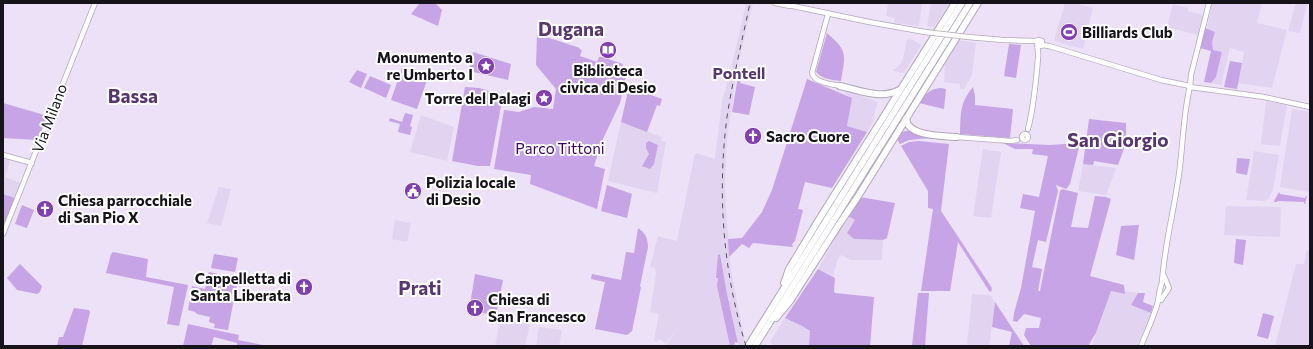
<svg xmlns="http://www.w3.org/2000/svg" width="1313" height="349" font-family="Commissioner,sans-serif">
<style>
.built{fill:#e2d4f1}
.green{fill:#c6a4e5}
.lines{fill:none;stroke-linecap:round;stroke-linejoin:round}
.secondary-casing{stroke:#b1a7bc;stroke-width:6}
.highway-casing{stroke:#b1a7bc;stroke-width:8}
.secondary{stroke:#fff;stroke-width:4.5}
.highway{stroke:#fff;stroke-width:6}
.rail{stroke:#554f5b;stroke-width:1;stroke-dasharray:5 5;stroke-linecap:butt}
.secondary-bridge-casing{stroke:#b1a7bc;stroke-width:6;stroke-linecap:butt}
.secondary-bridge{stroke:#fff;stroke-width:4.5}
.labels{text-anchor:middle;dominant-baseline:central;stroke-width:4;stroke-linejoin:round;paint-order:stroke}
.poi-label{font-size:15px;font-weight:bold;fill:#17131b;stroke:#fff;text-anchor:start}
.street-label{font-size:15px;fill:#17131b;stroke:#fff}
.park-label{font-size:15px;fill:#3f0061;stroke:#fff}
.neighbourhood-label{font-size:16px;font-weight:bold;fill:#573670;stroke:#fff}
.district-label{font-size:19px;font-weight:bold;fill:#573670;stroke:#fff}
</style>
<rect width="100%" height="100%" fill="#ece1f7"/>
<g class="built">
<polygon points="744,3 753,3 736,72 731,71 731,69 746,4"/>
<polygon points="888,3 922,3 919,26 894,23 895,18 886,16"/>
<polygon points="931,3 949,3 934,27 927,26"/>
<polygon points="1065,3 1074,3 1093,8 1083,49 1054,41"/>
<polygon points="1212,3 1262,3 1257,23 1287,30 1272,88 1238,83 1244,52 1230,48 1221,85 1211,83 1216,77 1222,52 1213,50 1212,42 1215,32 1207,29"/>
<polygon points="1296,3 1307,4 1300,33 1288,31"/>
<polygon points="1173,4 1188,8 1188,11 1203,15 1198,35 1167,27"/>
<polygon points="909,38 921,45 904,73 894,71 893,71 902,62 907,40"/>
<polygon points="958,40 976,43 972,75 964,89 960,89 960,84 944,82 945,60"/>
<polygon points="730,75 736,76 727,139 725,186 726,210 731,271 745,342 743,346 739,346 727,294 720,254 716,278 718,278 717,286 730,346 666,346 678,327 666,344 659,339 656,342 654,340 659,314 650,312 656,274 655,268 650,267 658,236 677,241 695,153 715,159 722,101"/>
<polygon points="845,90 878,102 875,111 873,122 867,132 847,126 852,98 845,94"/>
<polygon points="1266,101 1287,105 1280,146 1261,144"/>
<polygon points="1292,109 1310,112 1309,192 1280,187"/>
<polygon points="421,115 454,127 447,161 410,152"/>
<polygon points="621,122 662,137 661,141 666,142 657,193 608,181"/>
<polygon points="983,149 1001,152 991,218 973,216"/>
<polygon points="1254,151 1279,155 1273,190 1269,198 1265,201 1246,200"/>
<polygon points="3,158 10,160 5,177 21,183 15,198 3,194"/>
<polygon points="1083,164 1116,168 1106,195 1078,191"/>
<polygon points="219,187 231,189 221,226 207,223"/>
<polygon points="1226,206 1281,207 1280,237 1224,235"/>
<polygon points="848,216 855,220 847,233 854,239 883,240 882,260 851,260 841,255 838,259 833,276 818,269"/>
<polygon points="395,220 411,223 407,242 392,239"/>
<polygon points="1307,250 1310,250 1310,346 1275,346 1296,264 1304,264"/>
<polygon points="1111,291 1125,294 1125,291 1138,293 1132,305 1151,313 1137,346 1092,346"/>
<polygon points="972,294 990,295 995,302 989,346 967,346"/>
<polygon points="785,318 802,326 810,332 809,346 774,346 770,342"/>
<polygon points="500,320 530,324 525,346 495,346"/>
<polygon points="539,327 562,330 559,346 536,346"/>
</g>
<g class="green">
<polygon points="420,3 435,3 442,10 438,26 411,14"/>
<polygon points="1205,28 1215,32 1212,42 1213,50 1222,52 1216,77 1211,83 1204,82 1211,51 1200,48"/>
<path d="M 827,33 C 849,52 845,55 841,81 C 832,80 822,79 816,72 Z"/>
<polygon points="537,34 580,48 579,49 582,50 580,56 597,62 599,57 602,57 623,64 619,74 626,76 620,103 602,141 594,166 605,169 597,209 530,184 531,175 494,169 504,110 519,112 534,107 553,109 556,89 536,65"/>
<polygon points="1009,44 1021,45 1016,78 1004,76"/>
<polygon points="473,52 511,64 508,80 469,71"/>
<polygon points="1230,61 1242,63 1237,89 1224,87"/>
<polygon points="402,68 428,77 417,109 391,100"/>
<polygon points="357,70 367,74 361,88 349,82"/>
<polygon points="370,76 391,85 386,98 364,88"/>
<polygon points="738,77 741,78 740,83 755,87 749,115 732,112"/>
<polygon points="807,79 852,98 847,126 867,132 832,188 805,182 798,209 803,210 795,241 792,244 793,247 753,243 749,248 742,244 729,257 728,239 742,238 762,212 772,190"/>
<polygon points="465,87 479,88 503,95 490,166 478,166 452,161"/>
<polygon points="629,87 662,99 660,106 657,105 647,132 621,122"/>
<path d="M 973,87 L 975,96 L 975,105 L 1013,109 L 1010,138 L 960,134 C 961,114 959,104 973,87 Z"/>
<path d="M 941,88 L 946,89 L 944,109 L 919,103 C 925,94 930,89 941,88 Z"/>
<polygon points="3,103 48,116 38,140 3,138"/>
<polygon points="405,113 413,115 410,126 412,127 410,135 398,132 400,124 389,121 390,118 402,122"/>
<polygon points="1089,119 1126,123 1126,143 1118,165 1094,161 1093,165 1083,164"/>
<polygon points="906,131 912,131 930,138 909,140 900,144 896,138 902,132"/>
<polygon points="649,141 658,145 654,164 650,169 642,166 649,154 646,148 646,143"/>
<polygon points="919,141 949,144 941,211 992,288 991,292 989,291 958,242 950,291 921,291 933,209 928,208 928,191 901,146 909,142"/>
<polygon points="1003,143 1050,145 1080,143 1070,184 1066,189 1056,185 1058,191 1046,242 1038,240 1032,267 1042,269 1038,291 1040,291 1060,191 1062,189 1078,193 1071,227 1088,228 1095,196 1106,197 1111,199 1090,276 1124,285 1125,294 1111,291 1096,333 1088,346 1031,346 1024,335 1026,328 1039,328 1041,318 1024,314 1017,322 1013,321 1014,313 1021,288 1035,211 1020,208 1023,194 1039,197 1048,156 1032,154 1033,149 1015,149"/>
<polygon points="1237,158 1250,159 1247,175 1236,173"/>
<polygon points="607,185 632,194 627,218 601,211"/>
<polygon points="1279,192 1280,194 1305,198 1306,196 1307,196 1305,204 1304,204 1304,202 1278,201 1277,202 1275,202 1274,201"/>
<polygon points="3,194 15,198 3,230"/>
<polygon points="860,197 895,203 887,238 883,240 854,239 847,233 855,220 848,216"/>
<polygon points="22,205 34,210 27,228 15,224"/>
<polygon points="1139,225 1134,260 1116,255 1121,226"/>
<path d="M 638,228 C 645,232 648,239 648,247 L 640,286 L 641,287 L 632,331 L 627,335 L 595,329 L 605,282 L 591,279 L 592,274 L 621,280 L 626,252 L 634,253 Z"/>
<polygon points="1236,239 1246,240 1243,265 1234,263"/>
<polygon points="113,252 148,259 146,277 188,285 179,326 167,324 174,287 106,273 111,254"/>
<polygon points="214,254 238,258 235,272 211,268"/>
<polygon points="720,254 727,294 738,343 735,342 734,346 730,346 717,286 718,278 716,278 718,255"/>
<polygon points="20,264 42,286 40,292 37,294 17,290 7,278"/>
<polygon points="818,269 835,278 834,291 835,293 874,297 870,346 809,346 810,331 802,326 785,318"/>
<polygon points="209,272 238,278 228,330 214,328 215,324 209,322 210,317 197,314 195,312 188,310 192,286 205,289"/>
<polygon points="475,274 503,280 496,315 482,313 483,307 470,305"/>
<polygon points="918,293 929,293 925,346 912,346"/>
<polygon points="1138,293 1145,293 1143,302 1153,306 1151,313 1131,305"/>
<polygon points="995,302 1024,346 1009,346 1012,332 992,327"/>
<polygon points="74,308 89,310 90,312 82,346 57,346 59,337 63,337"/>
<polygon points="1263,313 1274,316 1268,339 1257,336"/>
<polygon points="188,324 239,335 238,340 268,346 237,346 237,343 214,337 211,346 183,346"/>
</g>
<g class="lines">
<defs>
<g id="secondary">
<polyline points="775,3 790,6"/>
<polyline points="1209,3 1191,75 1190,87 1264,97 1310,107"/>
<polyline points="793,6 869,22 925,32"/>
<path d="M 828,14 L 812,73 C 815,83 831,84 840,86"/>
<polyline points="968,37 1003,40 1037,41"/>
<polyline points="1042,45 1049,46 1161,80 1190,86"/>
<path d="M 1028,129 C 1034,106 1036,82 1038,58 C 1039,53 1036,45 1038,40 L 1042,41 L 1041,46"/>
<circle cx="1025" cy="137" r="3"/>
<polyline points="957,137 1011,141 1017,140"/>
<polyline points="3,155 32,163"/>
<polyline points="3,234 95,3"/>
<polyline points="1161,300 1169,288 1164,276"/>
<path d="M 1141,346 C 1146,333 1152,321 1156,308 C 1159,301 1159,288 1162,283 C 1164,247 1174,211 1179,174 C 1183,145 1183,116 1190,86"/>
</g>
<g id="highway">
<path d="M 840,86 C 859,90 881,100 899,90"/>
<path d="M 906,119 C 908,137 944,136 957,137"/>
<polyline points="784,283 789,269 818,221 955,3"/>
<polyline points="776,318 790,301 840,223 857,198 978,3"/>
<polyline points="748,346 962,3"/>
<polyline points="755,346 970,3"/>
</g>
</defs>
<use href="#secondary" class="secondary-casing"/>
<use href="#highway" class="highway-casing"/>
<use href="#secondary" class="secondary"/>
<use href="#highway" class="highway"/>
<path class="rail" d="M 746,346 C 723,272 717,194 727,117 C 733,78 742,41 750,3"/>
<defs>
<polyline id="secondary-bridge" points="925,32 968,37"/>
</defs>
<use href="#secondary-bridge" class="secondary-bridge-casing"/>
<use href="#secondary-bridge" class="secondary-bridge"/>
</g>
<defs>
<symbol id="stadium-disc" viewBox="-11 -11 22 22"><circle r="9.5" fill="#813db1" stroke="#fff"/><path d="M0-5a6.5 5 0 1 0 0 10a6.5 5 0 1 0 0-10ZM-3.5-1.8h7v3.6h-7Z" fill="#fff"/></symbol>
<symbol id="library-disc" viewBox="-11 -11 22 22"><circle r="9.5" fill="#813db1" stroke="#fff"/><path d="M-6-4Q-3-5.5-.7-3.5V5Q-3 3-6 4ZM6-4Q3-5.5 .7-3.5V5Q3 3 6 4Z" fill="#fff"/></symbol>
<symbol id="sight-disc" viewBox="-11 -11 22 22"><circle r="9.5" fill="#813db1" stroke="#fff"/><path d="M0-6L1.8-2.2L6-1.7L2.9 1.2L3.7 5.4L0 3.3L-3.7 5.4L-2.9 1.2L-6-1.7L-1.8-2.2Z" fill="#fff"/></symbol>
<symbol id="church-disc" viewBox="-11 -11 22 22"><circle r="9.5" fill="#813db1" stroke="#fff"/><path d="M-1.2-6h2.4v3.5h3.3v2.4h-3.3V6h-2.4V-.1h-3.3v-2.4h3.3Z" fill="#fff"/></symbol>
<symbol id="civic-disc" viewBox="-11 -11 22 22"><circle r="9.5" fill="#813db1" stroke="#fff"/><path d="M-.6-6.5H3V-4.5H.6V-3L4-1V1h2V6H-6V1h2V-1L-.6-3ZM-1.2 2.5V6h2.4V2.5Z" fill="#fff"/></symbol>
</defs>
<g fill-rule="evenodd">
<use href="#stadium-disc" x="1059" y="22" width="20" height="20"/>
<use href="#library-disc" x="598" y="40" width="20" height="20"/>
<use href="#sight-disc" x="476" y="56" width="20" height="20"/>
<use href="#sight-disc" x="534" y="88" width="20" height="20"/>
<use href="#church-disc" x="743" y="126" width="20" height="20"/>
<use href="#civic-disc" x="403" y="181" width="20" height="20"/>
<use href="#church-disc" x="35" y="199" width="20" height="20"/>
<use href="#church-disc" x="294" y="277" width="20" height="20"/>
<use href="#church-disc" x="465" y="298" width="20" height="20"/>
</g>
<g class="labels">
<g class="poi-label">
<text x="1082" y="32">Billiards Club</text>
<text x="473" y="57" text-anchor="end">Monumento a<tspan x="473" dy="17">re Umberto I</tspan></text>
<text x="608" y="70" text-anchor="middle">Biblioteca<tspan x="608" dy="17">civica di Desio</tspan></text>
<text x="531" y="98" text-anchor="end">Torre del Palagi</text>
<text x="766" y="136">Sacro Cuore</text>
<text x="426" y="182">Polizia locale<tspan x="426" dy="17">di Desio</tspan></text>
<text x="58" y="200">Chiesa parrocchiale<tspan x="58" dy="17">di San Pio X</tspan></text>
<text x="291" y="278" text-anchor="end">Cappelletta di<tspan x="291" dy="17">Santa Liberata</tspan></text>
<text x="488" y="299">Chiesa di<tspan x="488" dy="17">San Francesco</tspan></text>
</g>
<g class="street-label">
<text transform="translate(49 118) rotate(-69)">Via Milano</text>
</g>
<g class="park-label">
<text x="560" y="148">Parco Tittoni</text>
</g>
<g class="neighbourhood-label">
<text x="739" y="72">Pontell</text>
</g>
<g class="district-label">
<text x="571" y="28">Dugana</text>
<text x="133" y="95">Bassa</text>
<text x="1118" y="139">San Giorgio</text>
<text x="420" y="287">Prati</text>
</g>
</g>
<rect width="1313" height="349" fill="none" stroke="#17131b" stroke-width="8"/>
</svg>
